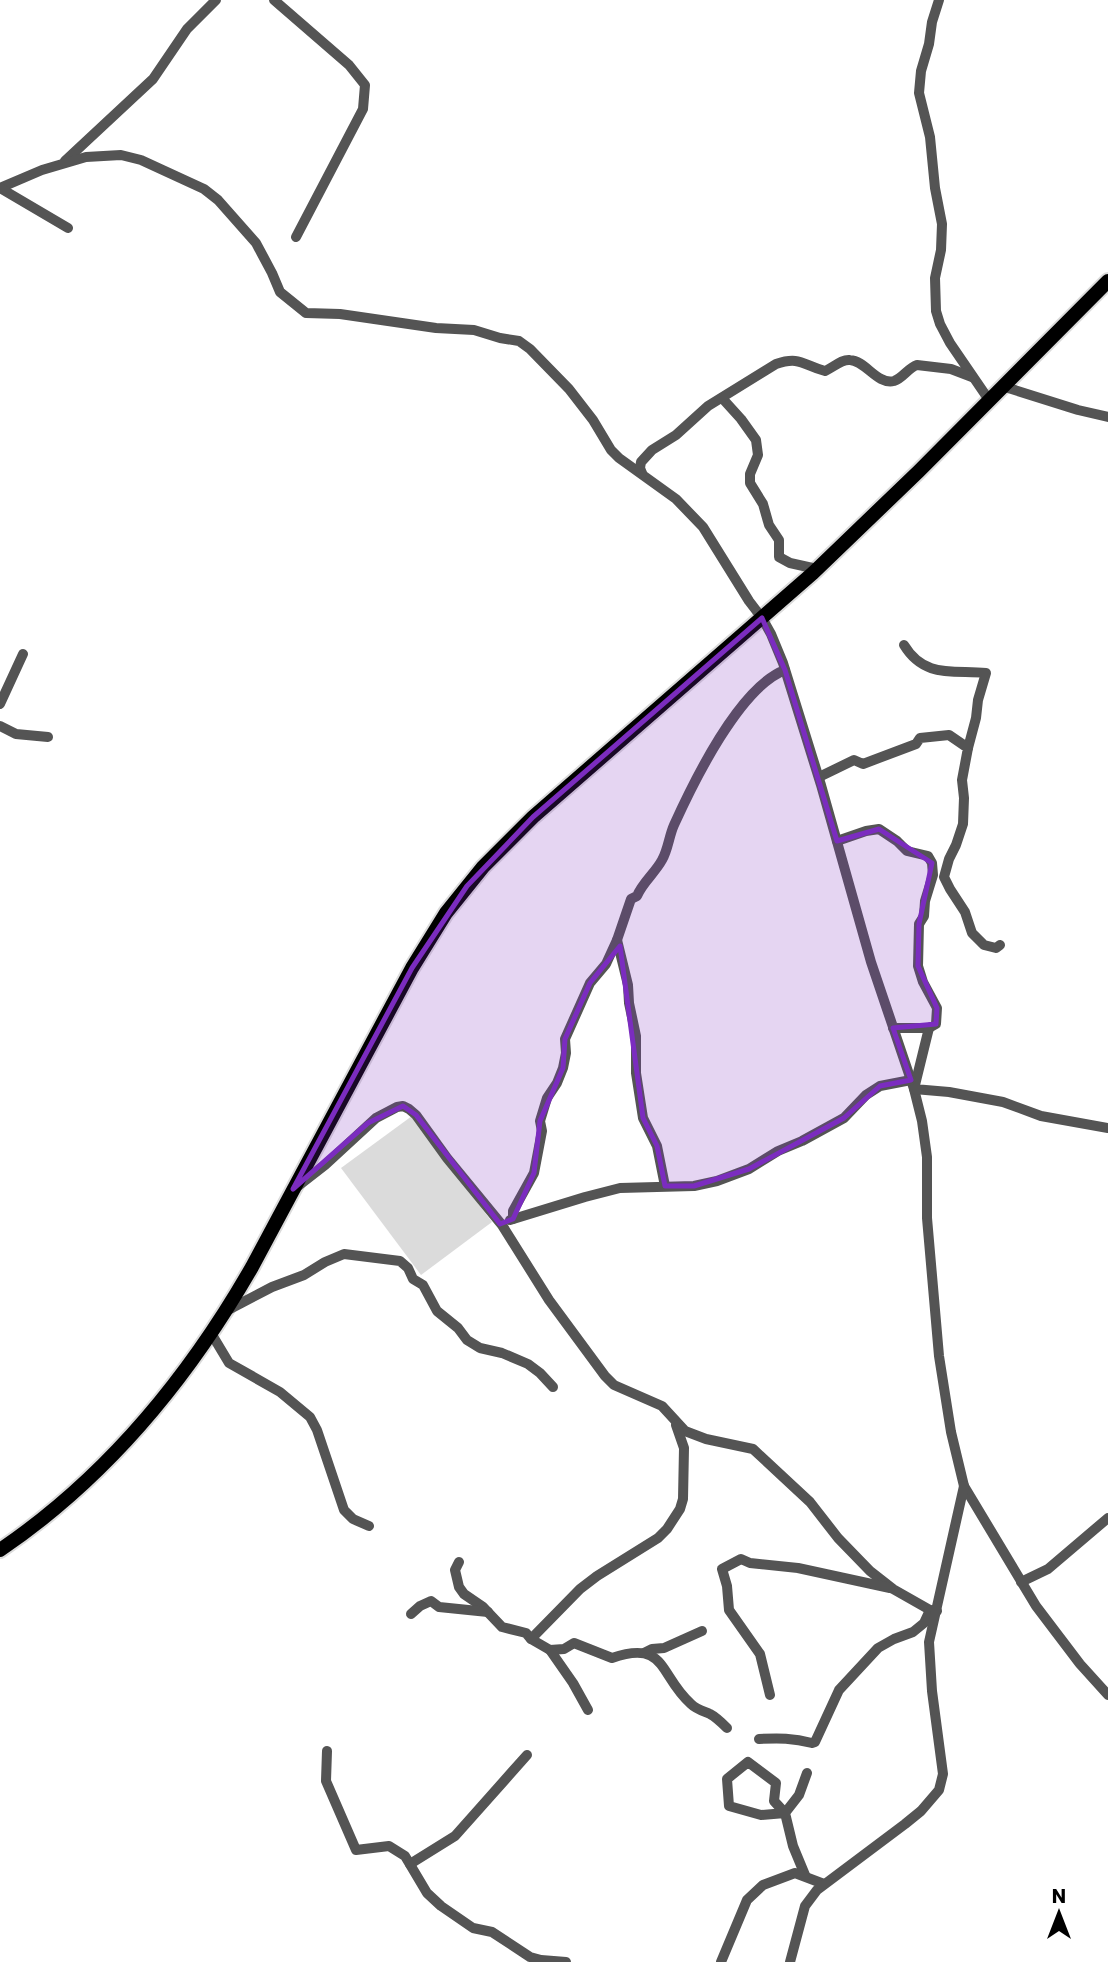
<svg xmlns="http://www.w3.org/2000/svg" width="1108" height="1962" font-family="Poppins,sans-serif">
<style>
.green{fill:#dbdbdb}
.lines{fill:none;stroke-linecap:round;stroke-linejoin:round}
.major-casing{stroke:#dbdbdb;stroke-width:18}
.minor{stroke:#545454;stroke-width:10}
.major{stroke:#000;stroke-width:14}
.marked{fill:#7b2cbf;fill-opacity:0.2;stroke:#7b2cbf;stroke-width:5;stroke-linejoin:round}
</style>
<rect width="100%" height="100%" fill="#fff"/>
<polygon class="green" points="412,1116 492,1222 421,1275 341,1168"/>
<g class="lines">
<defs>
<path id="major" d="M 0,1550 C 106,1478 189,1377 252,1267 L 412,968 L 446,913 L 483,867 L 533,817 L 813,573 L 919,471 L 1108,281"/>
</defs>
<use href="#major" class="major-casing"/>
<g class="minor">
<polyline points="274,0 349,65 365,85 363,109 296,237"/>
<polyline points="939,0 932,22 929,44 921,71 919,93 930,137 935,188 942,224 941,250 935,278 936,311 940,324 950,343 989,400"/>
<polyline points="65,161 153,79 187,29 216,0"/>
<polyline points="0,188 42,170 86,157 121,155 141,160 204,189 218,200 256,243 272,273 280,292 306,313 340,314 436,328 474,330 500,338 519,341 530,349 569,389 593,420 611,450 619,458 676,499 703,527 749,601 762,618 771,634 783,663 821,785 871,962 914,1089 922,1121 927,1157 927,1218 939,1356 951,1432 964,1486 1036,1606 1080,1664 1108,1695"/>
<polyline points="0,188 68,228"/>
<polyline points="1002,386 1078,410 1108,417"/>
<polyline points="722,398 741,419 756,440 758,455 750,474 750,483 763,504 769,525 779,540 779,557 790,563 817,569"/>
<path d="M 642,473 L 640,468 L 641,462 L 652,450 L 676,435 L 708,406 L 776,364 C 800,356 803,365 825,371 C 833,368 841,359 850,360 C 866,361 877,385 894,381 C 903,378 908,368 917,365 L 951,369 L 972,377"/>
<path d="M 904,645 C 924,678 952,670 986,673 L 978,700 L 976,718 L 968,748"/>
<polyline points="0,704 23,654"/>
<polyline points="0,726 16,734 48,737"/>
<polyline points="819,777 854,760 863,764 916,744 920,738 949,735 968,748 962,780 964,798 963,824 956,845 949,859 944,877 950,889 965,912 972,933 984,945 996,948 1000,945"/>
<polyline points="837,841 866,831 879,829 897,841 907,851 928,856 932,863 933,875 925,901 924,916 919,924 918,966 923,982 937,1008 936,1024 929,1028 893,1028"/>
<polyline points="617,940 628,985 629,1003 636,1036 636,1073 643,1118 657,1146 665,1186"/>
<polyline points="929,1028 914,1089 949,1092 1003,1102 1041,1116 1108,1128"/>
<polyline points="298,1186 325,1165 376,1118 397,1107 403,1106 409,1109 416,1115 447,1158 502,1225 549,1300 605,1376 614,1385 662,1406 685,1431 706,1439 753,1449 810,1502 838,1538 870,1571 893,1589 930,1610 937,1611"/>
<path d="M 513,1219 L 513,1211 L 534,1173 L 542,1131 L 540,1121 L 547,1098 L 557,1083 L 563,1068 L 566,1053 L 565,1039 L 590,983 L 606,964 L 617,940 L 631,899 L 637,896 C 642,883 655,873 662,860 C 668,850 669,836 674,825 C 694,781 740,687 785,670"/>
<polyline points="510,1220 585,1197 620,1188 694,1186 717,1181 749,1169 778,1151 802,1141 844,1118 866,1095 880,1086 911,1080"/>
<polyline points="226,1311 272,1287 304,1275 325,1262 344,1254 400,1261 408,1268 413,1279 423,1285 437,1311 458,1328 467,1340 480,1348 502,1353 528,1364 540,1373 553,1387"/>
<polyline points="211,1333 229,1363 280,1392 310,1417 317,1430 344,1510 353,1519 369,1526"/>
<polyline points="459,1562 455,1570 459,1587 464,1594 483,1607 502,1627 526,1633 531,1639"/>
<polyline points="1021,1582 1048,1569 1108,1518"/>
<polyline points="411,1614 420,1606 431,1601 439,1607 488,1612"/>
<path d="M 550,1650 L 564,1649 L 574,1643 L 612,1658 C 667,1639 659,1676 691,1704 C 696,1709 703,1711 710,1714 C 716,1717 722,1723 727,1728"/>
<polyline points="644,1653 652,1649 664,1648 702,1631"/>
<polyline points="770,1695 760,1654 729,1610 727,1586 722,1569 741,1559 750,1563 798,1568 890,1588"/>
<polyline points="588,1710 573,1683 550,1650 531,1639 580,1589 597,1576 658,1538 667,1529 680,1509 683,1499 684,1448 676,1425"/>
<path d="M 759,1739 C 779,1738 793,1738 812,1743 L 815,1742 L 839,1690 L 878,1648 L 894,1639 L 913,1632 L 924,1623 L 930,1610"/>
<polyline points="327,1751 326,1781 356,1850 389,1846 405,1856 427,1893 441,1906 473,1928 492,1932 530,1957 541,1960 566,1962"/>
<polyline points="410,1864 455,1836 527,1755"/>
<polyline points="805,1875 793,1846 785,1813 774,1801 776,1783 748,1762 727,1779 729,1806 761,1815 785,1813 799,1795 807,1773"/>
<polyline points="721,1962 747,1900 763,1885 795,1873 824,1884"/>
<polyline points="790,1962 805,1906 817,1890 905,1824 921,1811 939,1790 943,1774 932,1691 929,1642 964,1486"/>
</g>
<use href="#major" class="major"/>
</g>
<path class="marked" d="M 762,618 L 785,670 L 837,841 L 879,829 L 932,863 L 919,924 L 918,966 L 937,1008 L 936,1024 L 893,1028 L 911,1080 L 880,1086 L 844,1118 L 749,1169 L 694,1186 L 665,1186 L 657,1146 L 643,1118 L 620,946 L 590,983 L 565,1039 L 563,1068 L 540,1121 L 534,1173 L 513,1219 L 500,1224 L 416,1115 L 403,1106 L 368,1123 L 293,1189 L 412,968 L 467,886 L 533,817 Z"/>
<g transform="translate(1059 1913)" stroke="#ffffff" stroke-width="5" paint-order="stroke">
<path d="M0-5L12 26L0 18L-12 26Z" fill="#000000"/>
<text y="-10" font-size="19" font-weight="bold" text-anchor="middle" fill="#000000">N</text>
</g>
</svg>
